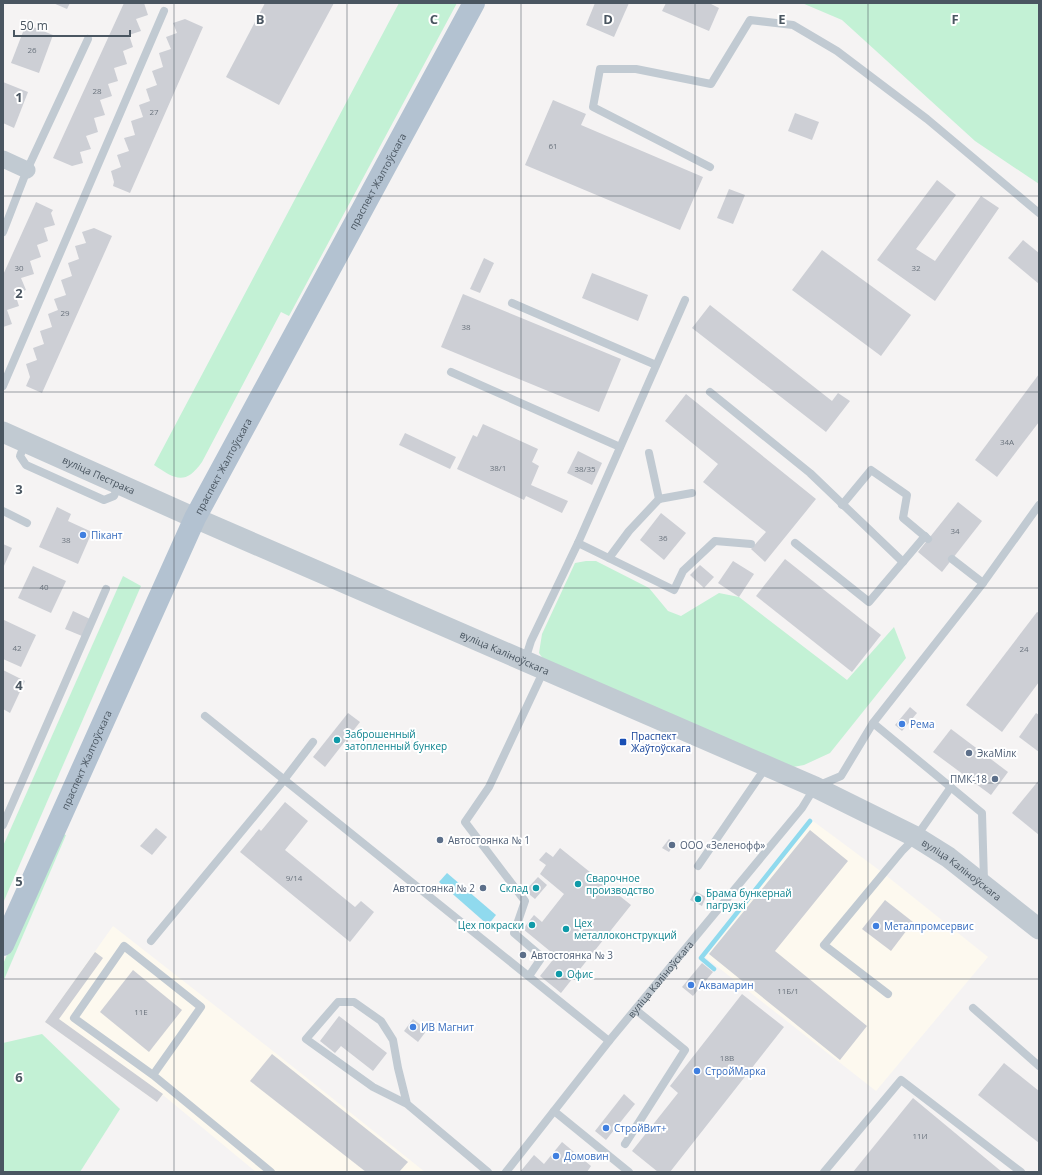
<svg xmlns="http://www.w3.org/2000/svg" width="1042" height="1175" font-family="'Open Sans',sans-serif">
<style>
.commercial{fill:#fdf9ef}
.green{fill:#c3f1d5}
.water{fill:#90daee}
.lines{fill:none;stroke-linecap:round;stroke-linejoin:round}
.stream{stroke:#90daee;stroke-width:4.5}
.building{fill:#cdcfd5}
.service{stroke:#c1cad2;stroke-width:8}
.minor{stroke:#c1cad2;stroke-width:17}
.tertiary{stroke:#c1cad2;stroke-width:21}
.primary{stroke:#b3c2d1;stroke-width:22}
.grid{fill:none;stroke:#4a5661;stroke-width:1;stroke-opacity:0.55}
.shop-dot{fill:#3f7fe0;stroke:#fff;stroke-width:1.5}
.culture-dot{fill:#0f9aa8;stroke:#fff;stroke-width:1.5}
.transit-dot{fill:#1a4fb4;stroke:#fff;stroke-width:1.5}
.service-dot{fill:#5c6f8a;stroke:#fff;stroke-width:1.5}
.labels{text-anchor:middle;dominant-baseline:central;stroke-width:4;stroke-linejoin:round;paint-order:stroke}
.number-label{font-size:8px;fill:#6b747e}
.street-label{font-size:10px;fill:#4a5661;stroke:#fff}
.shop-label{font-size:10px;fill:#366cbe;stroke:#fff;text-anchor:start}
.culture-label{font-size:10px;fill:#0d838f;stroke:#fff;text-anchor:start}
.transit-label{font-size:10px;fill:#164399;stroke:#fff;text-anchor:start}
.service-label{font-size:10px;fill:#4e5e75;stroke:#fff;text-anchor:start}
.grid-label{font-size:13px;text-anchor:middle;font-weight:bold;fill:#4a5661;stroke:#fff;stroke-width:4;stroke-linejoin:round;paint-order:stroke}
</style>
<rect width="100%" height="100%" fill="#f5f3f3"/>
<g class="commercial">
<polygon points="813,821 883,873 988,957 876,1091 705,957"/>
<polygon points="113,926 273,1051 425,1172 256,1172 163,1095 157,1102 45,1022"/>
</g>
<g class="green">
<path d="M 399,3 L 457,3 L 289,316 L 281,312 L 202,462 C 185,486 175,479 154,465 Z"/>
<polygon points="802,3 1039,3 1039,184 975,141 842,20"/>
<polygon points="586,561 596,561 649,588 668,611 681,616 719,593 739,597 847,680 894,627 906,658 830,753 804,765 793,767 546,663 539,653 542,634 575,563"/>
<polygon points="123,576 141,586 3,903 3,846"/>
<polygon points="60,833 66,835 3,982 3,964"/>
<polygon points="42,1034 120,1109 80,1172 3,1172 3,1043"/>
</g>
<polygon class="water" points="447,873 496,915 488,925 439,882"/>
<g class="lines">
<polyline class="stream" points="714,969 701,958 810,821"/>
</g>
<g class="building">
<polygon points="53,3 70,3 67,9"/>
<polygon points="124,3 144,3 148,15 136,19 141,31 129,35 133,47 123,51 127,64 114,68 118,81 108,84 112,96 100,100 105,115 94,118 98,132 86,136 91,149 80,152 83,163 72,166 53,158"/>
<polygon points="265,3 334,3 279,105 226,77"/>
<polygon points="595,3 629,3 614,37 586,25"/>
<polygon points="666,3 709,3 719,8 709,31 662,11"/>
<polygon points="185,19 203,27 130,193 113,186 114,182 111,171 121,167 117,155 129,151 124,138 135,135 131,121 143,117 139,105 150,101 146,89 157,85 152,71 163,67 159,53 171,49 166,37 177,33 173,23"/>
<polygon points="26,24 53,35 39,73 11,63"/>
<polygon points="3,82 28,92 14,128 3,123"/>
<polygon points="553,100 586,114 581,125 703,177 680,230 525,165"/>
<polygon points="795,113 819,122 812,140 788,131"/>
<polygon points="937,180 956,195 916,249 935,261 981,196 999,208 935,301 877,260"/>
<polygon points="729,189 745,195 733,224 717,218"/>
<polygon points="36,202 53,210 51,213 55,225 44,228 48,241 37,245 41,257 30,261 34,274 21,278 26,290 15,294 19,306 7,310 12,324 3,327 3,275"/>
<polygon points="94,228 112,236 42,393 26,386 30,377 26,364 37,360 33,348 44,344 40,331 52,327 48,314 58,310 54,299 66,295 61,280 72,276 68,263 79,259 75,246 86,243 82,232"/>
<polygon points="1023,240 1039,253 1039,284 1008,258"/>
<polygon points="822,250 911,315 881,356 792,290"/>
<polygon points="484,258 494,263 480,293 470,289"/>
<polygon points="592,273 648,295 638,321 582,298"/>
<polygon points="463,294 621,359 599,412 441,347"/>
<polygon points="710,305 832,401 838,393 850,401 826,432 692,328"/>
<polygon points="1039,374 1039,422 997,477 975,460"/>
<polygon points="686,394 816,499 765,562 751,549 766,532 703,482 718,464 665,421"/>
<polygon points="483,424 538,449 532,462 539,466 531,485 568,501 562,513 526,496 524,500 457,469 473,435 477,437"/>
<polygon points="405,433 456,457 450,469 399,445"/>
<polygon points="578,451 602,463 592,485 567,473"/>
<polygon points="958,502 982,521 942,572 918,552"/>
<polygon points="57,507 71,514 68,521 92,532 78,564 39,547"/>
<polygon points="661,513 686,533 664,560 640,540"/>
<polygon points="3,544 12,548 3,568"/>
<polygon points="785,559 881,635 852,672 756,596"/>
<polygon points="733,561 754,574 739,597 718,583"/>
<polygon points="700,565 714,577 704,588 690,575"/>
<polygon points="33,566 66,581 51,613 18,598"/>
<polygon points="73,611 90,619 82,636 65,629"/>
<polygon points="1037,612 1039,613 1039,682 1002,732 966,705"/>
<polygon points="4,620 36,635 21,667 3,659"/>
<polygon points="3,670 25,681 10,713 3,709"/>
<polygon points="910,707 917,713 902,731 895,725"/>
<polygon points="348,713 360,722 325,767 313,757"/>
<polygon points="1036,713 1039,715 1039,752 1019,737"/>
<polygon points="951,729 1008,772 991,795 933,752"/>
<polygon points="1039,780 1039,835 1012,813"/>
<polygon points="285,802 308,821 285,850 355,907 361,901 374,912 350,942 240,852 259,829 261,831"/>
<polygon points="156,828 167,837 152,855 140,846"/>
<polygon points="810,830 848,861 775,951 867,1026 840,1060 709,954"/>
<polygon points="669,839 675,843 669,852 662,848"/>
<polygon points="560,848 631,905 561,993 540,976 556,956 523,929 534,915 542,922 564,894 540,874 546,865 539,860 546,852 553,857"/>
<polygon points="538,877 547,885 535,899 525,891"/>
<polygon points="695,891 706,897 702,906 690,900"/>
<polygon points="885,900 913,922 891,951 862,929"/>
<polygon points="95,952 103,958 59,1019 163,1094 157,1102 45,1022"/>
<polygon points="702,963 713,972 693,996 682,987"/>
<polygon points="133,970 182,1010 149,1052 100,1012"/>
<polygon points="742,994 784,1027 670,1172 658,1172 632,1151 678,1093 670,1086"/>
<polygon points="339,1016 387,1053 373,1071 341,1046 335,1053 320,1041"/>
<polygon points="413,1019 427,1030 418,1042 404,1031"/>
<polygon points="272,1054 408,1162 399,1172 366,1172 250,1081"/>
<polygon points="1004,1063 1039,1091 1039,1143 978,1095"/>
<polygon points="624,1094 635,1104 606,1140 595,1131"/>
<polygon points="913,1098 1002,1172 853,1172"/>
<polygon points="562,1142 591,1166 587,1172 520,1172 534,1155 544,1164"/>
</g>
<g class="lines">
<g class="service">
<polyline points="710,167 593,107 600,69 636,69 711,84 750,20 793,25 837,51 927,119 1039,213"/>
<polyline points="3,232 27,170 88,39"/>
<polyline points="512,303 656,365"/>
<polyline points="451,372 620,447"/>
<polyline points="3,386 164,11"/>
<polyline points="710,392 810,473 903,562"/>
<polyline points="25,443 20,456 26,465 104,500 114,496 119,484"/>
<polyline points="649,453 659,499"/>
<polyline points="842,505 871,470 907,495 903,518 928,539"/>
<polyline points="3,511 27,523"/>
<polyline points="578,543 674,590 683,571 715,541 751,544"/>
<polyline points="795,543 869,602 925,536"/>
<polyline points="609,558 629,531 659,499 692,493"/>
<polyline points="952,559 983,583"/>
<polyline points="525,660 531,641 578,543 685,300"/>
<polyline points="205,716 609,1041"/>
<polyline points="873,723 982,813 984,881"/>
<polyline points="3,825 106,589"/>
<polyline points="698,866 766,767"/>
<polyline points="151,941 280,785 313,742"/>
<polyline points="529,976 542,957 514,933 525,901 465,822 489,787 544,670"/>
<polyline points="888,994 824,945 902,851 916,837 951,787"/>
<polyline points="973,1008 1039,1066"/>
<polyline points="153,1075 201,1007 124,946 74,1018 153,1075 271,1172"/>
<polyline points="407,1104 373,1087 306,1039 338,1002 354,1002 381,1021 393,1040 398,1068 407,1104 488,1172"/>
<polyline points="554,1111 629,1172"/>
<polyline points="625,1144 685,1050 636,1010"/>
<path id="s1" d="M 506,1172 L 609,1041 L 802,808 L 815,787 L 841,776 L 873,723 L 983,583 L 1039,505"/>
<polyline points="824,1172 901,1080 1021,1172"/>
</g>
<polyline class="minor" points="3,159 27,170"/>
<path class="tertiary" id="s2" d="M 3,432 L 195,518 L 815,787 L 916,837 L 948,857 L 1039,929"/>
<path class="primary" id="s3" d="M 3,945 L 195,518 L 474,3"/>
</g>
<path class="grid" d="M 174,3 L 174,1172M 347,3 L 347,1172M 521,3 L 521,1172M 695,3 L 695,1172M 868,3 L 868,1172M 3,196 L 1039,196M 3,392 L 1039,392M 3,588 L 1039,588M 3,783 L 1039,783M 3,979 L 1039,979"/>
<g class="shop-dot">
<circle cx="83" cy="535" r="4"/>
<circle cx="902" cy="724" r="4"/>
<circle cx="876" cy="926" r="4"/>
<circle cx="691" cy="985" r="4"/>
<circle cx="413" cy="1027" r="4"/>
<circle cx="697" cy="1071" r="4"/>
<circle cx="606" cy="1128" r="4"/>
<circle cx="556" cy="1156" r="4"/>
</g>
<g class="culture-dot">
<circle cx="337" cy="740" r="4"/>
<circle cx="578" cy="884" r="4"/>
<circle cx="536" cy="888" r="4"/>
<circle cx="698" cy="899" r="4"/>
<circle cx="532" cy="925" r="4"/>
<circle cx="566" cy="929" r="4"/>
<circle cx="559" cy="974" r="4"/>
</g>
<rect class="transit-dot" x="619" y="738" width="8" height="8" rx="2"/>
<g class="service-dot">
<circle cx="969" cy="753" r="4"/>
<circle cx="995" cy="779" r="4"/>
<circle cx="440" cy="840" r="4"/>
<circle cx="672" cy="845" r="4"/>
<circle cx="483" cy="888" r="4"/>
<circle cx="523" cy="955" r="4"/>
</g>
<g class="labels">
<g class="number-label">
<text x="32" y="49">26</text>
<text x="97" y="90">28</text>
<text x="154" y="111">27</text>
<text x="553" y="145">61</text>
<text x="19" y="267">30</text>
<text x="916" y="267">32</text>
<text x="65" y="312">29</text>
<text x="466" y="326">38</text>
<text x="1007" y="441">34А</text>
<text x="498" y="467">38/1</text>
<text x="585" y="468">38/35</text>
<text x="955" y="530">34</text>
<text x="663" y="537">36</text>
<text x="66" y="539">38</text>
<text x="44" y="586">40</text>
<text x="17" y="647">42</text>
<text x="1024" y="648">24</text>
<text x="294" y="877">9/14</text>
<text x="788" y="990">11Б/1</text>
<text x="141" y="1011">11Е</text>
<text x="727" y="1057">18В</text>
<text x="920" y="1135">11И</text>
</g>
<g class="street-label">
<text stroke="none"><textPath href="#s3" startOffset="851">праспект Жалтоўскага</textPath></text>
<text stroke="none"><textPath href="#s3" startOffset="527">праспект Жалтоўскага</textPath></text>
<text stroke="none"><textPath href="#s2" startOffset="105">вуліца Пестрака</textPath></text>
<text stroke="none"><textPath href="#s2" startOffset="548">вуліца Каліноўскага</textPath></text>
<text stroke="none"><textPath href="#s3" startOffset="203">праспект Жалтоўскага</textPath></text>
<text stroke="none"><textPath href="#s2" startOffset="1055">вуліца Каліноўскага</textPath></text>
<text stroke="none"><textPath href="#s1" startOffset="247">вуліца Каліноўскага</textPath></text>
</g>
<g class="shop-label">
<text x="91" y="535">Пікант</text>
<text x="910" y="724">Рема</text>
<text x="884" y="926">Металпромсервис</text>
<text x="699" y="985">Аквамарин</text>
<text x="421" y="1027">ИВ Магнит</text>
<text x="705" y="1071">СтройМарка</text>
<text x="614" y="1128">СтройВит+</text>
<text x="564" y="1156">Домовин</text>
</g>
<g class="culture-label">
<text x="345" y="734">Заброшенный<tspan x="345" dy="12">затопленный бункер</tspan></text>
<text x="586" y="878">Сварочное<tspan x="586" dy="12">производство</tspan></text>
<text x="528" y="888" text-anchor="end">Склад</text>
<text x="706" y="893">Брама бункернай<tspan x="706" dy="12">пагрузкі</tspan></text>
<text x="574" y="923">Цех<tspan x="574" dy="12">металлоконструкций</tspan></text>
<text x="524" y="925" text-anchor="end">Цех покраски</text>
<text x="567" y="974">Офис</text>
</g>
<g class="transit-label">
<text x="631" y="736">Праспект<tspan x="631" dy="12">Жаўтоўскага</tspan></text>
</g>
<g class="service-label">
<text x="977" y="753">ЭкаМілк</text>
<text x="987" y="779" text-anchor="end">ПМК-18</text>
<text x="448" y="840">Автостоянка № 1</text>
<text x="680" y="845">ООО «Зеленофф»</text>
<text x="475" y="888" text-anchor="end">Автостоянка № 2</text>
<text x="531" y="955">Автостоянка № 3</text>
</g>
</g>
<g class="grid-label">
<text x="260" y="24">B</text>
<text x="434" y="24">C</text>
<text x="608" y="24">D</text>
<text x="782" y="24">E</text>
<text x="955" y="24">F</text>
<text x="19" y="102">1</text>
<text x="19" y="298">2</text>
<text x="19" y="494">3</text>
<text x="19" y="690">4</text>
<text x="19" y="886">5</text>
<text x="19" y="1082">6</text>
</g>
<rect width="1042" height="1175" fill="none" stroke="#4a5661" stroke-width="8"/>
<path d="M14 30v6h116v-6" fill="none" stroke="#4a5661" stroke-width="2"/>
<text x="20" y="30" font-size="12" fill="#4a5661" stroke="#ffffff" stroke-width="3" paint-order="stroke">50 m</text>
</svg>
